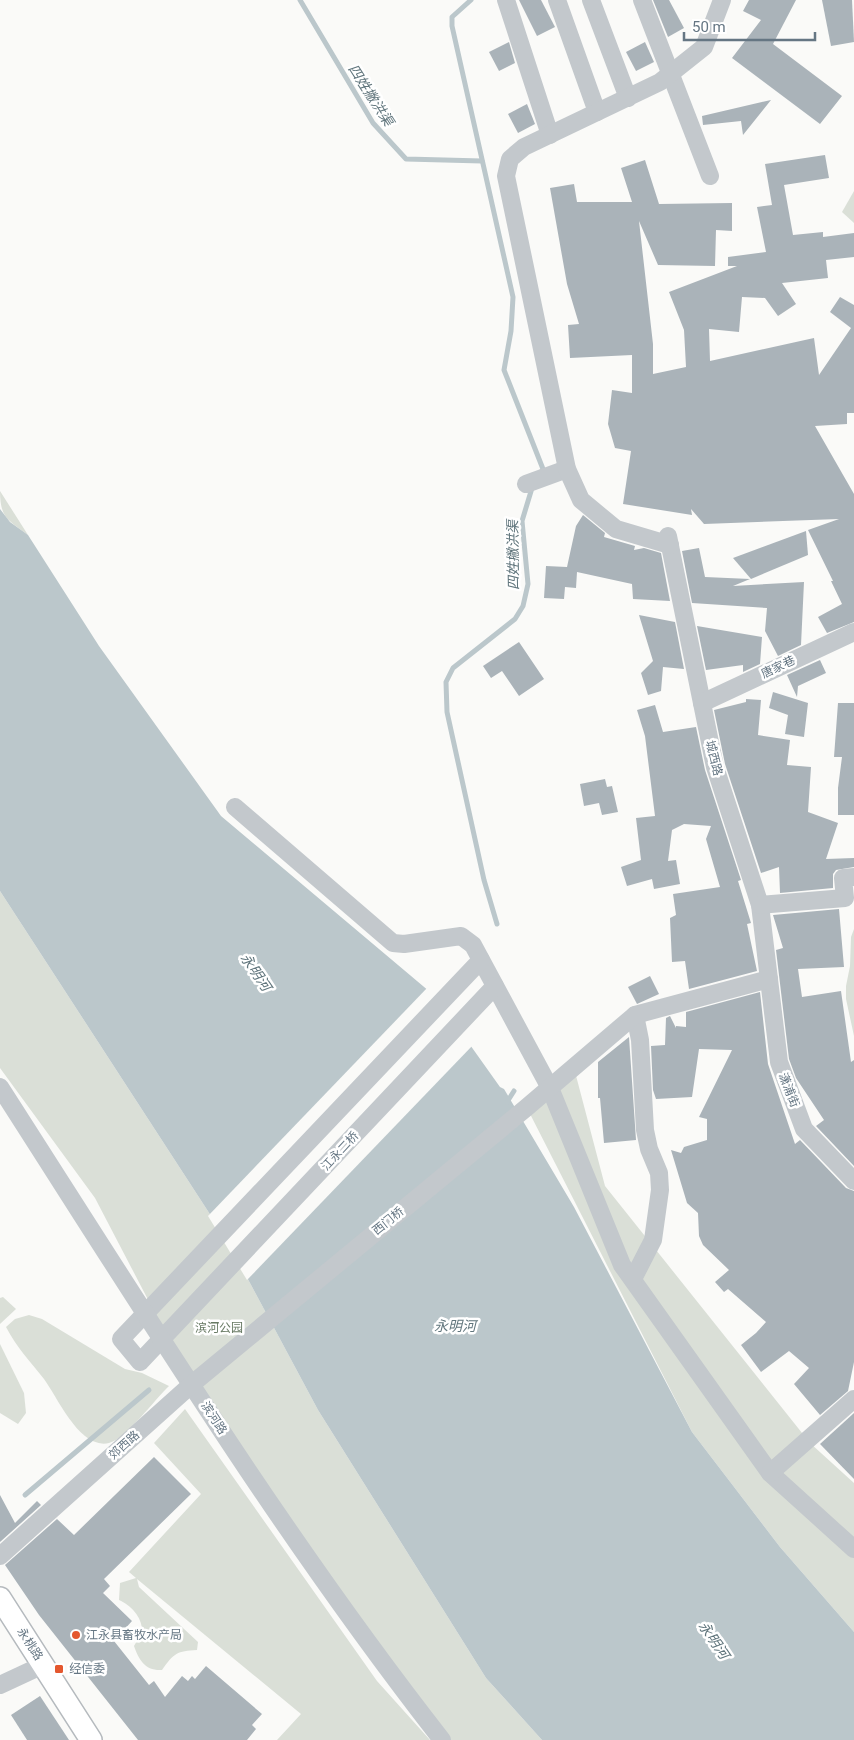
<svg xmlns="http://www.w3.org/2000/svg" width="854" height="1740" font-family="Roboto,'Noto Sans SC',sans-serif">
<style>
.green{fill:#dadfd7}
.water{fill:#bbc7cb}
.pier{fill:#fafaf8}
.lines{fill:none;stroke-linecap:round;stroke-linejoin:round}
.stream{stroke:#bbc7cb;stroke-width:5}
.building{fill:#aab3b9}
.major-casing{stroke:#b5babe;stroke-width:24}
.minor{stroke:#c3c8cc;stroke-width:18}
.major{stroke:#fff;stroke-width:21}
.poi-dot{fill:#e4572e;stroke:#fff;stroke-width:2}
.labels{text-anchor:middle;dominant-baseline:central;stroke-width:5;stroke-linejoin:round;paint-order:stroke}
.street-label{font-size:12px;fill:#657683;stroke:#fff}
.park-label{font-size:12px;fill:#687a64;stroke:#fff}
.poi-label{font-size:12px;fill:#657683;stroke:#fff;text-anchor:start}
.water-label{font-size:14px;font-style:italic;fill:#60757c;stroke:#fff}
</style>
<rect width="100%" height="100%" fill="#fafaf8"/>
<g class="green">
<polygon points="854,191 854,223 842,212"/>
<path d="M 0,491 L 28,535 C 8,520 0,518 0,491 Z"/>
<polygon points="0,891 228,1242 318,1410 486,1678 542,1740 443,1740 192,1384 95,1198 0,1068"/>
<polygon points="854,929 854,1036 846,999 846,986 850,966 851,937"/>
<polygon points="574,1068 605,1186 810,1443 854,1483 854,1632 780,1547 692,1432 527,1108"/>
<polygon points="3,1297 16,1309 0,1324 0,1298"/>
<path d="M 29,1315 L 42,1319 L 125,1369 L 142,1373 L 169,1386 C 155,1399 126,1439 109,1443 C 80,1450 58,1398 44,1379 C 30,1361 17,1348 6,1327 L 15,1319 Z"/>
<polygon points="0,1344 24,1393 26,1413 18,1424 0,1413"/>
<path d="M 185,1409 L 377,1681 L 430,1740 L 277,1740 L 301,1714 L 137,1579 L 139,1587 L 198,1642 L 197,1650 C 177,1651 174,1653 162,1670 C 145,1671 139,1660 134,1646 C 136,1642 141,1636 142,1632 C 143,1618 131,1605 119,1600 L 120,1583 L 136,1578 L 129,1572 L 201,1494 L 154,1443 Z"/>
</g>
<polygon class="water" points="0,509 10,522 28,535 99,646 221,816 436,997 500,1087 504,1089 574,1207 692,1432 780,1547 854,1632 854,1740 542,1740 486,1678 318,1410 228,1242 0,891"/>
<polygon class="pier" points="428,987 438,996 473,1045 247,1280 208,1216"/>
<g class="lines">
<g class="stream">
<polyline points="300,0 373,123 406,159 482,161"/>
<polyline points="471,0 452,17 452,26 513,297 511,331 504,370 543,469 540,474"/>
<polyline points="497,924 484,880 447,712 446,682 453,668 515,619 523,606 528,584 522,521 532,488"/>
<polyline points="507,1102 514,1091"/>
<polyline points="25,1495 149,1390"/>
</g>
</g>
<g class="building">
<polygon points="519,0 541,0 555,27 537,36"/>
<polygon points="653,0 669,0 684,28 668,37"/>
<polygon points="749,0 796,0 773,44 842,96 820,124 732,58 761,20 743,11"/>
<polygon points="822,0 852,0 854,42 831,46"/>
<polygon points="509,42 515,63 499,71 489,52"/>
<polygon points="645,42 654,62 636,71 626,52"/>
<polygon points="771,100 743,135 741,121 703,125 702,116"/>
<polygon points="527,104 535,124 518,133 508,114"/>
<polygon points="825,155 829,178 784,185 793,235 823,232 823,237 854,233 854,257 826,260 828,278 782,283 796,304 778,316 765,298 742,297 739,332 709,329 710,361 814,338 819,375 851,328 830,312 840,297 854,305 854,413 847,413 847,424 815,426 854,494 854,622 827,633 818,617 842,604 831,581 833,581 808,530 839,519 704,524 691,509 692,515 623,504 631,451 615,448 608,424 612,390 632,393 632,355 570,358 568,325 579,324 567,284 550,188 574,184 577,202 632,202 621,168 645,160 659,204 732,203 732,231 716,230 715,266 658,265 639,221 653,344 653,374 686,367 684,330 669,292 737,266 728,266 728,257 766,252 757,207 772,205 765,164"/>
<polygon points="583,515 605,533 604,537 635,546 634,550 644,548 661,553 670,601 633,599 632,584 577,572 576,588 565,587 564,599 544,598 546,566 567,567 576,526"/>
<polygon points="806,531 808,555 751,579 733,558"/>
<polygon points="699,548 705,577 750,579 733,586 804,582 801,645 778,656 765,631 767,608 692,603 682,551"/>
<polygon points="639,615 675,622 684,669 663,667 661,691 648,695 641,673 653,661"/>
<polygon points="697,626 762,637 760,664 743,672 743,665 706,670"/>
<polygon points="519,642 544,679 519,696 502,671 491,678 483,666"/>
<polygon points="820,660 826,673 798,686 797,697 787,675"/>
<polygon points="773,692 808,703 804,737 785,734 788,715 769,708"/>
<polygon points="746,699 761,700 758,735 790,740 787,765 811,767 808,812 838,823 826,859 854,858 854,867 836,870 833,874 833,888 780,893 779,867 761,873 725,764 714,710 746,702"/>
<polygon points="838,703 854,703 854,815 838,815 838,788 842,757 834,757"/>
<polygon points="655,705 663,732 696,727 705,770 741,880 738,881 751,923 747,924 757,971 689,989 685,961 672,962 670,918 676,915 673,894 720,887 706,839 711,826 684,824 672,830 668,861 676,860 680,884 654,889 652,879 627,886 621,867 641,860 636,818 655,816 645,736 637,710"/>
<polygon points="605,779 607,787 612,786 618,812 602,815 599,803 584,806 580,784"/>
<polygon points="839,909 844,967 798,969 802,997 841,991 851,1062 854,1060 854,1166 816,1126 824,1120 796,1078 789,1059 776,950 783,948 773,915"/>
<polygon points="650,976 659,994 637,1004 628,987"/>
<polygon points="760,992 768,1064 795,1144 800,1140 846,1188 854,1191 854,1362 848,1391 820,1415 794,1384 809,1368 789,1351 761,1372 741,1345 756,1333 766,1322 728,1289 724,1292 715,1282 729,1270 703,1245 699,1236 698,1213 687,1203 671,1150 681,1153 684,1147 707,1140 707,1119 699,1117 732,1050 699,1049 692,1097 656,1099 653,1090 651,1046 665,1045 666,1018 670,1016 676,1028 676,1026 686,1027 686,1012"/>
<polygon points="629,1037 636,1140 604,1143 600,1098 598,1098 598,1062"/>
<polygon points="854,1413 854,1479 820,1444"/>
<polygon points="154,1457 191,1494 104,1579 110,1586 103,1593 132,1621 114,1641 149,1685 154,1681 165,1697 182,1676 188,1681 192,1676 195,1679 206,1666 262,1714 252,1725 256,1729 247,1740 138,1740 39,1615 5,1565 57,1519 74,1535"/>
<polygon points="0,1495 15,1523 37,1501 41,1505 0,1542"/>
<polygon points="40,1696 69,1740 27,1740 11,1715"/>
</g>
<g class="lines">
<defs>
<polyline id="major" points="0,1598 91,1740"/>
</defs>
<use href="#major" class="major-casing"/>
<g class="minor">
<polyline points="506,0 550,135"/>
<polyline points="557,0 597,112"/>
<polyline points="591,0 628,98"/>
<polyline points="642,0 710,176"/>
<polyline points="526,484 567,469"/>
<polyline points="668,536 715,767 760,905 779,1062 804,1129 854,1181"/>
<polyline points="670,545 616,529 581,500 567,469 506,176 510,159 524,147 660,82 704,47 722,0"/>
<polyline points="702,703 854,632"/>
<polyline points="235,807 393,943 404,944 461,936 473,945 550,1088 622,1265 770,1473 854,1549"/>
<polyline points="760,905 845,898 843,878 854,877"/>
<polyline points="481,960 121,1339 140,1362 495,986"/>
<path d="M 0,1087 C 142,1308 280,1533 442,1740"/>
<polyline points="633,1279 653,1240 660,1190 659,1173 649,1149 645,1130 640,1040 635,1015"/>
<polyline points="770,1473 854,1399"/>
<polyline points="0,1556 192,1384 526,1108 635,1015 769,979"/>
<polyline points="0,1685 43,1665"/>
</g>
<use href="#major" class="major"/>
</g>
<g class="poi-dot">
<circle cx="76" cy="1635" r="5"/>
<rect x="54" y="1664" width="10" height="10" rx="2.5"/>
</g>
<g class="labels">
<g class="street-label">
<text transform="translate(778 667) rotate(-25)">唐家巷</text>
<text transform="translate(714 758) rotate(76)">城西路</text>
<text transform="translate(789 1090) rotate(69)">潇浦街</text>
<text transform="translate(340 1151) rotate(-47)">江永二桥</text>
<text transform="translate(388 1221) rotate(-39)">西门桥</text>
<text transform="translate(214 1418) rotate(57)">滨河路</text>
<text transform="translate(124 1445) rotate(-42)">郊西路</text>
<text transform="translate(30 1644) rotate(57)">永桃路</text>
</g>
<g class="park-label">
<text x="219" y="1328">滨河公园</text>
</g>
<g class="poi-label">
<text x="86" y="1635">江永县畜牧水产局</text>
<text x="69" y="1669">经信委</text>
</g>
<g class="water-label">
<text transform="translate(371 95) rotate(57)">四姓撇洪渠</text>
<text transform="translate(513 555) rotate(-91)">四姓撇洪渠</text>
<text transform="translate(256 972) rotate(56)">永明河</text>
<text x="455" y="1326">永明河</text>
<text transform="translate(714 1640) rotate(56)">永明河</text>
</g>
</g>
<path d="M684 32v8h131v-8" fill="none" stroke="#657683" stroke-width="2.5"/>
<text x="692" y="32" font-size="15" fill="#657683" stroke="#ffffff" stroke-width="4" paint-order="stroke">50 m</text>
</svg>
